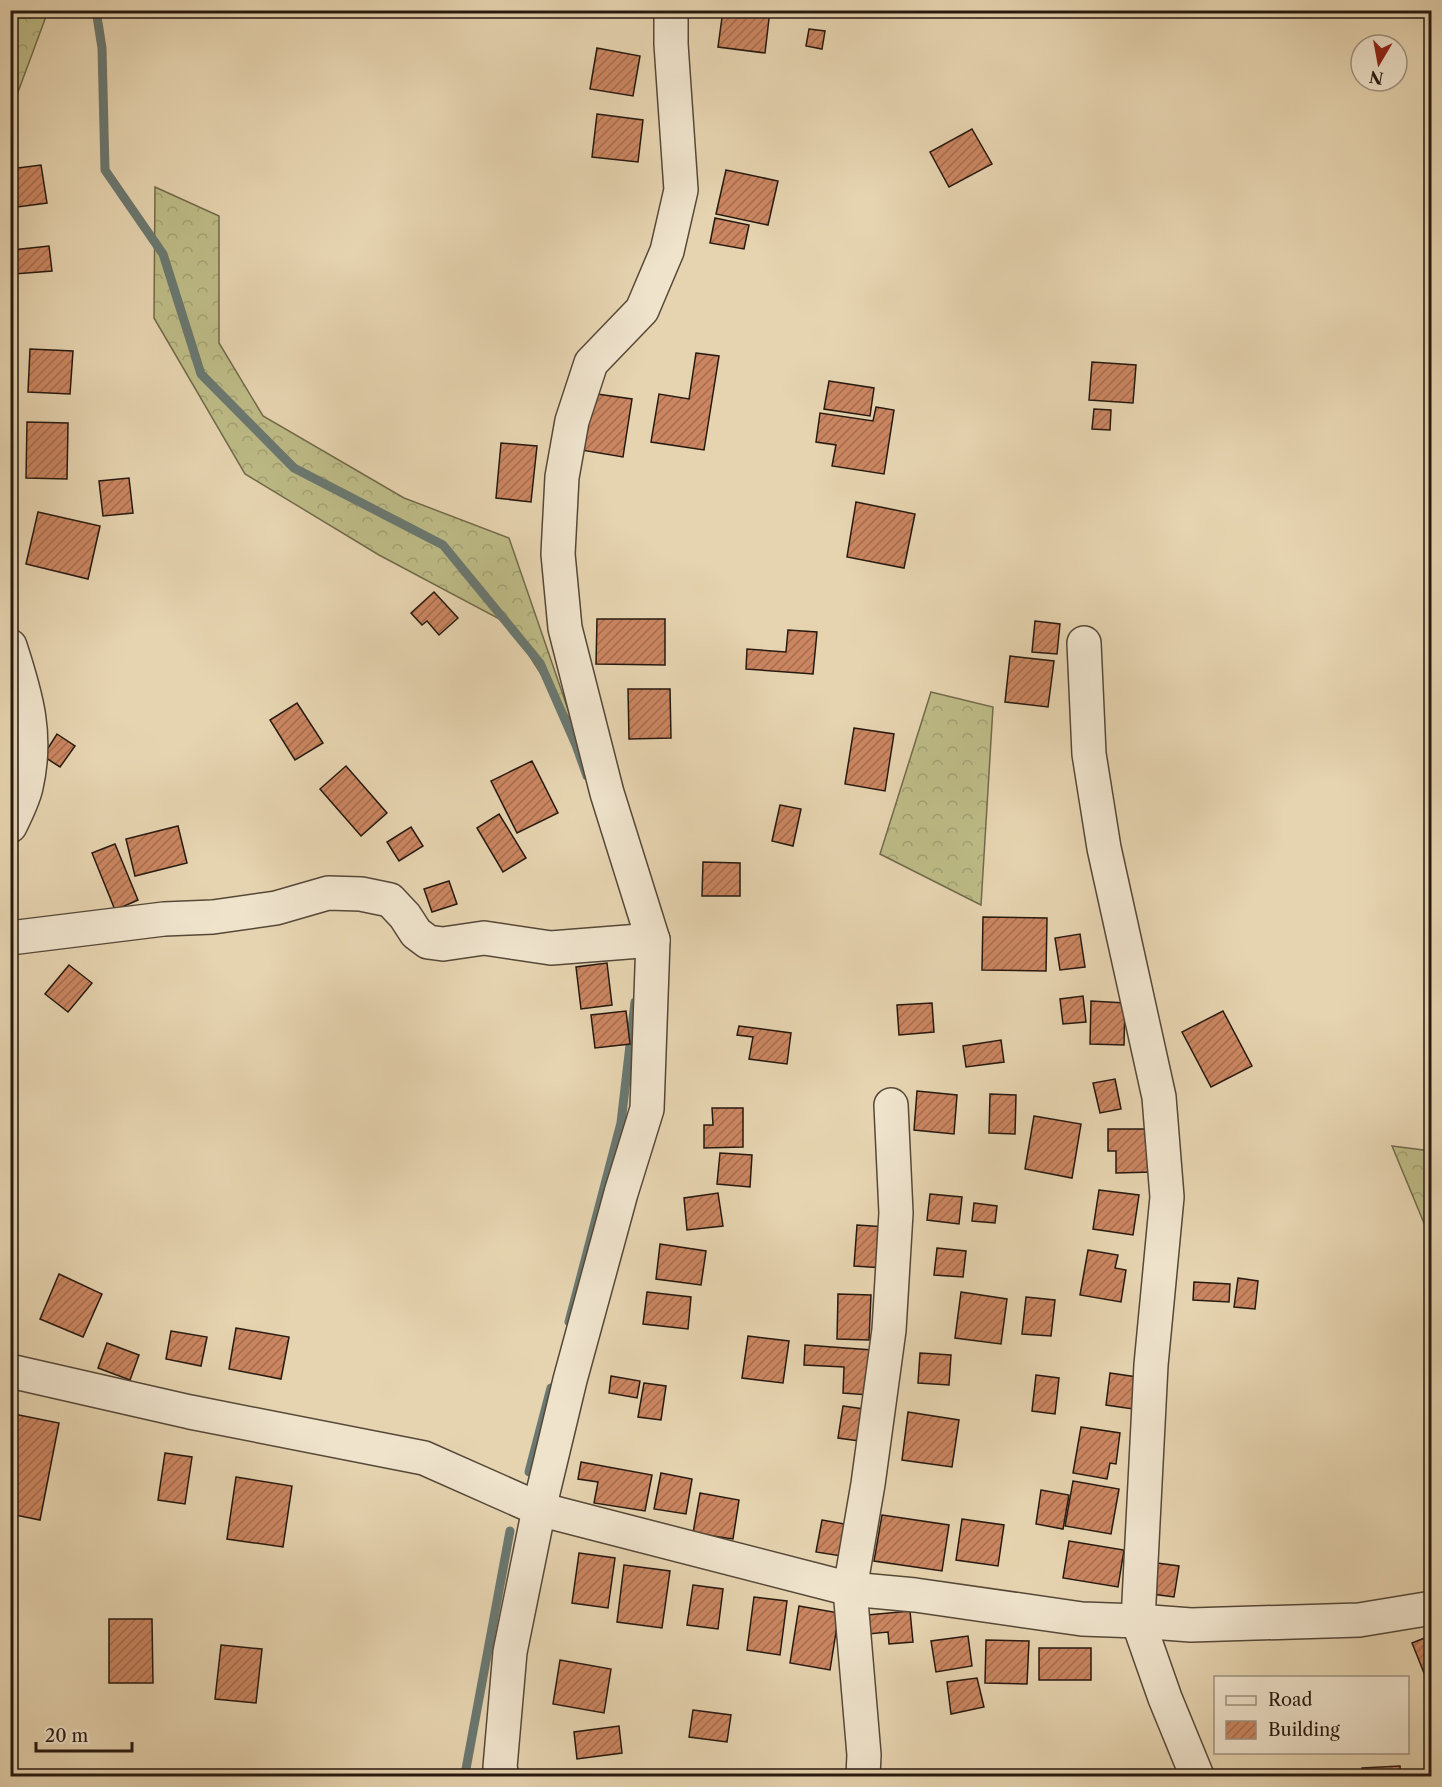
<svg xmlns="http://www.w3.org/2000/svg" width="1442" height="1787" font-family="'Libre Caslon Text',serif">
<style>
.forest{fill:url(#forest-crowns);stroke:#726a4b;stroke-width:1.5}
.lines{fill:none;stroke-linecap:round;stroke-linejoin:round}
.stream{stroke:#6a7871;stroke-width:9}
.building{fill:url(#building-hatch);stroke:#261910;stroke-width:1.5}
.minor-casing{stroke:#564838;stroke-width:36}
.minor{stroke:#efe3cc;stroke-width:33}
</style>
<defs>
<pattern id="forest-crowns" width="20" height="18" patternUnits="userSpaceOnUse" patternTransform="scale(1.5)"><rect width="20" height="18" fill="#bdbb86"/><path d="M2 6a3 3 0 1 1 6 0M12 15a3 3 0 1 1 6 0" fill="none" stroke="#a2a073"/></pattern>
<pattern id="building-hatch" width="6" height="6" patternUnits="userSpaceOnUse" patternTransform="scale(1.5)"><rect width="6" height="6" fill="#cb8661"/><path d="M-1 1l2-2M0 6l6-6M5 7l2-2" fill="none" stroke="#a56d4f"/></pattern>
</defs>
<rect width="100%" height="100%" fill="#e6d4b0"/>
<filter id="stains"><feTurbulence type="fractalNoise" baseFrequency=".00333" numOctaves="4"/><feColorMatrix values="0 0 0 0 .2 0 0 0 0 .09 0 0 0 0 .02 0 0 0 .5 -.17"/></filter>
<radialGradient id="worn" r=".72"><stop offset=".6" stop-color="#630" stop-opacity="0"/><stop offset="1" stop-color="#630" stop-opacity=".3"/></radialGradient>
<g class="forest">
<polygon points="11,10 48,11 11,111 10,11"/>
<polygon points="155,187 219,216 219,343 263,416 404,498 509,538 573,724 509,624 379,555 245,474 154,318"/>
<polygon points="11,330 17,409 11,496 10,330"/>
<polygon points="931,692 993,707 981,905 880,854"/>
<polygon points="1392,1146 1431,1151 1431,1240"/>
</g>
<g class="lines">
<g class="stream">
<polyline points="96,10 102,48 105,170 163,254 201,374 294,468 443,545 540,663 576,745 587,776"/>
<polyline points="569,1322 621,1123 635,1002"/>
<polyline points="529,1472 551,1388"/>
<polyline points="468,1776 466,1769 510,1531"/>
</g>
</g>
<g class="building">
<polygon points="723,10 770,10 765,53 718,47"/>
<polygon points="809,29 825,31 822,49 806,46"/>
<polygon points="597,48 640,56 633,96 590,89"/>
<polygon points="597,114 643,120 638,162 592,157"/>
<polygon points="972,129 992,164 949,187 930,152"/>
<polygon points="41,165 47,203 10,208 10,169"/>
<polygon points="726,170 778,181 768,225 716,214"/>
<polygon points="715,218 749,225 744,249 710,243"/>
<polygon points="49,246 52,271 14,274 12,250"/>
<polygon points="30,349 73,351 70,394 28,392"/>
<polygon points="696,353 719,356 704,450 651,442 659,394 689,399"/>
<polygon points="1092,362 1136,365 1133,403 1089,400"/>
<polygon points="829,381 874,388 870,416 824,409"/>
<polygon points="590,393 632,399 623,457 581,450"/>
<polygon points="876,407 894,410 884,474 832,466 836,445 816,442 820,413 873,421"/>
<polygon points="1094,409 1111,410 1110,430 1092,429"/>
<polygon points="27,422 68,423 67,479 26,478"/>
<polygon points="501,443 537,446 531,502 496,498"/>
<polygon points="129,478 133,513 103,516 99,481"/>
<polygon points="856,502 915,514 904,568 847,557"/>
<polygon points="38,512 100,526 88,579 26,564"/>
<polygon points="434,592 458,618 439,635 427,621 422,625 411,613"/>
<polygon points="597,619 665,619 665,665 596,664"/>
<polygon points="1035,621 1060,624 1057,654 1032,652"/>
<polygon points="788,630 817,632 813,674 746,669 747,649 786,652"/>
<polygon points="1010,656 1054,661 1048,707 1005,702"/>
<polygon points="628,689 670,689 671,738 629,739"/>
<polygon points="297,703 323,743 295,760 270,720"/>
<polygon points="854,728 894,734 885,791 845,784"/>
<polygon points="57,734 75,746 60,767 43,756"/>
<polygon points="532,761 558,813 517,833 491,781"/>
<polygon points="346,766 387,813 361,836 320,789"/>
<polygon points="780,805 801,809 793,846 772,841"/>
<polygon points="499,814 526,858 503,872 477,828"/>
<polygon points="178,826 187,863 135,876 126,839"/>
<polygon points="411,827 423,846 399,861 387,842"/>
<polygon points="115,844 138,900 115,910 92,853"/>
<polygon points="703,862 740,863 740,896 702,896"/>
<polygon points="449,881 457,904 432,912 424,889"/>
<polygon points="983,917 1047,918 1046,971 982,970"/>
<polygon points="1080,934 1085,967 1060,970 1055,938"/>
<polygon points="607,963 612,1005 581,1009 576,967"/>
<polygon points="69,965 92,983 68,1012 45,994"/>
<polygon points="1083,996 1086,1022 1063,1024 1060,999"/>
<polygon points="1091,1001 1125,1003 1124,1045 1090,1044"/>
<polygon points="932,1003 934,1032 899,1035 897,1005"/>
<polygon points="626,1011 630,1044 595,1048 591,1015"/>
<polygon points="1223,1011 1252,1066 1211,1087 1182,1032"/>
<polygon points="739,1026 791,1033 787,1064 749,1059 753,1037 737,1035"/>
<polygon points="1001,1040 1004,1062 966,1067 963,1046"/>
<polygon points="1115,1079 1121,1109 1100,1113 1093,1083"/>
<polygon points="917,1091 957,1095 954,1134 914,1130"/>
<polygon points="990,1094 1016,1095 1015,1134 989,1133"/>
<polygon points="712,1108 743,1108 743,1147 704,1148 704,1125 713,1125"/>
<polygon points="1034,1116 1081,1124 1072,1178 1025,1169"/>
<polygon points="1108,1129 1152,1129 1152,1172 1116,1173 1116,1151 1108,1151"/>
<polygon points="720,1153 752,1155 750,1187 717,1184"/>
<polygon points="1099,1190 1139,1195 1133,1235 1093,1229"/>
<polygon points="718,1193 723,1226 687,1230 684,1198"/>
<polygon points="930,1194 962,1197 959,1224 927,1220"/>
<polygon points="974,1203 997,1206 995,1223 972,1221"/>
<polygon points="857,1225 886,1227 884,1268 854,1266"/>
<polygon points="660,1244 706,1251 701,1285 656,1279"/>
<polygon points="937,1248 966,1251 963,1277 934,1275"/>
<polygon points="1088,1250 1118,1255 1115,1268 1126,1270 1121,1302 1080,1295"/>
<polygon points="59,1274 102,1294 83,1337 40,1319"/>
<polygon points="1238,1278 1258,1281 1255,1309 1234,1307"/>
<polygon points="1194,1282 1230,1284 1229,1302 1193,1300"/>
<polygon points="647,1292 691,1297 688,1329 643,1324"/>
<polygon points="961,1292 1007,1299 1001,1344 955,1338"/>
<polygon points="838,1294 871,1295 869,1340 837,1339"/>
<polygon points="1026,1297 1055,1300 1051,1336 1022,1334"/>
<polygon points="236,1328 289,1337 281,1379 229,1369"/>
<polygon points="171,1331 207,1337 201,1366 166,1359"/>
<polygon points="748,1336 789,1341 783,1383 742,1378"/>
<polygon points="107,1343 139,1355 130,1380 98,1368"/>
<polygon points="805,1345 872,1350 869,1395 843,1393 844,1367 804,1365"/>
<polygon points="920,1353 951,1355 949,1385 918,1383"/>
<polygon points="1110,1373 1137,1377 1133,1409 1106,1405"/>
<polygon points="1036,1375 1059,1378 1055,1414 1032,1411"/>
<polygon points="611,1376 640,1381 637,1398 609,1393"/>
<polygon points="644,1383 666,1386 661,1420 638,1417"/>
<polygon points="843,1406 864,1409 859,1441 838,1438"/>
<polygon points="908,1412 959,1420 952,1467 902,1460"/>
<polygon points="14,1414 59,1423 40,1520 10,1514 10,1431"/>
<polygon points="1081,1427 1120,1433 1116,1464 1110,1463 1107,1479 1073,1473"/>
<polygon points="165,1453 192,1457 185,1504 158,1500"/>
<polygon points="581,1462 652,1475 645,1511 594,1503 598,1482 578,1479"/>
<polygon points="661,1473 692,1479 686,1514 654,1509"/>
<polygon points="236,1477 292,1486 283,1547 227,1539"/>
<polygon points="1073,1481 1119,1489 1111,1534 1065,1526"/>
<polygon points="1041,1490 1069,1495 1063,1529 1036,1524"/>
<polygon points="700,1493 739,1500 733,1539 693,1533"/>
<polygon points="882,1515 949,1525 942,1571 874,1561"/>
<polygon points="962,1519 1004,1525 998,1566 956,1560"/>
<polygon points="822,1520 845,1524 841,1556 816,1552"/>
<polygon points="1069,1541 1124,1550 1118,1587 1063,1578"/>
<polygon points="579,1553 615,1558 608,1608 572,1603"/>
<polygon points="1157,1563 1179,1566 1174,1597 1152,1594"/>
<polygon points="624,1565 670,1571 662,1628 617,1622"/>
<polygon points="693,1585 723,1589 718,1629 687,1625"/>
<polygon points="754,1597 787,1601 780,1655 747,1650"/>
<polygon points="799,1606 839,1613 830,1670 790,1663"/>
<polygon points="910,1611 913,1642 889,1644 888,1632 858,1635 857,1616"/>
<polygon points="109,1619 152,1619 153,1683 109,1683"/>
<polygon points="1432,1635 1432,1681 1428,1683 1412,1643"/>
<polygon points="968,1636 972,1666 936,1672 931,1641"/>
<polygon points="986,1640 1029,1641 1027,1684 985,1683"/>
<polygon points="221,1645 262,1649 256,1703 215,1699"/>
<rect x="1039" y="1648" width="52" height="32"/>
<polygon points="560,1660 611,1669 604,1713 553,1704"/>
<polygon points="977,1678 984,1707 951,1714 947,1682"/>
<polygon points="693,1710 731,1715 727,1742 689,1737"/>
<polygon points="619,1726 622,1753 577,1759 574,1732"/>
<polygon points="1400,1766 1401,1776 1362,1776 1362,1768"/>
</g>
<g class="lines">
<defs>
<g id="minor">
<polyline points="1084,643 1089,754 1104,848 1159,1097 1167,1197 1151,1365 1138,1621 1165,1698 1197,1776"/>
<path d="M 10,646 C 26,695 38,735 26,787 C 23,800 16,814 10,826"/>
<polyline points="10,938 164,919 213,917 276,908 328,893 361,894 390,900 405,916 416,933 428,942 443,944 484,938 551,948 653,940"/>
<polyline points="10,1371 190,1412 424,1458 539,1509 850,1589 915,1595 1082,1619 1138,1621 1191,1625 1359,1620 1432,1608"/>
<polyline points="502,1776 500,1767 510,1652 539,1509 570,1380 621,1193 647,1109 653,940 607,793 565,628 558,554 562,477 572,421 591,363 642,310 667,251 681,190 671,44 671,10"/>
<polyline points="863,1776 864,1755 850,1589 868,1484 889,1330 896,1213 891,1105"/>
</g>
</defs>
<use href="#minor" class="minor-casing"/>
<use href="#minor" class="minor"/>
</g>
<rect width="1442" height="1787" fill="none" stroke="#e6d4b0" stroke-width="36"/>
<rect x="12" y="12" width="1418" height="1763" fill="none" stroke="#261910" stroke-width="3"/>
<rect x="18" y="18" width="1406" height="1751" fill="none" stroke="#261910" stroke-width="1.5"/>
<rect x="1214" y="1676" width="195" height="78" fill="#efe3cc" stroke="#9f9281" stroke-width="1.5"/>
<rect x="1226" y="1696" width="30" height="9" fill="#efe3cc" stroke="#9f9281" stroke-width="1.5"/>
<text x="1268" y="1706" font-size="18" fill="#261910">Road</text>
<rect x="1226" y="1721" width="30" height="18" fill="url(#building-hatch)" stroke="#9f9281" stroke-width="1.5"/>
<text x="1268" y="1736" font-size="18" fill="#261910">Building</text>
<g transform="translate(1379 63) rotate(190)"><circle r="28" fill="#efe3cc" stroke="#9f9281" stroke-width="1.5"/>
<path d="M0-4.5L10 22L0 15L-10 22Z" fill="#8f2418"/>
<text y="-9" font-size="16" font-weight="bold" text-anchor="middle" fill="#261910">N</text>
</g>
<path d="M36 1742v9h96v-9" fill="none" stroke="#261910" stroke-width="3"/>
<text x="45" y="1742" font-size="18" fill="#261910" stroke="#efe3cc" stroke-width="4.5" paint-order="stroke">20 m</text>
<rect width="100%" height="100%" filter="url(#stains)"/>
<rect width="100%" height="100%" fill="url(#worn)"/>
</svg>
